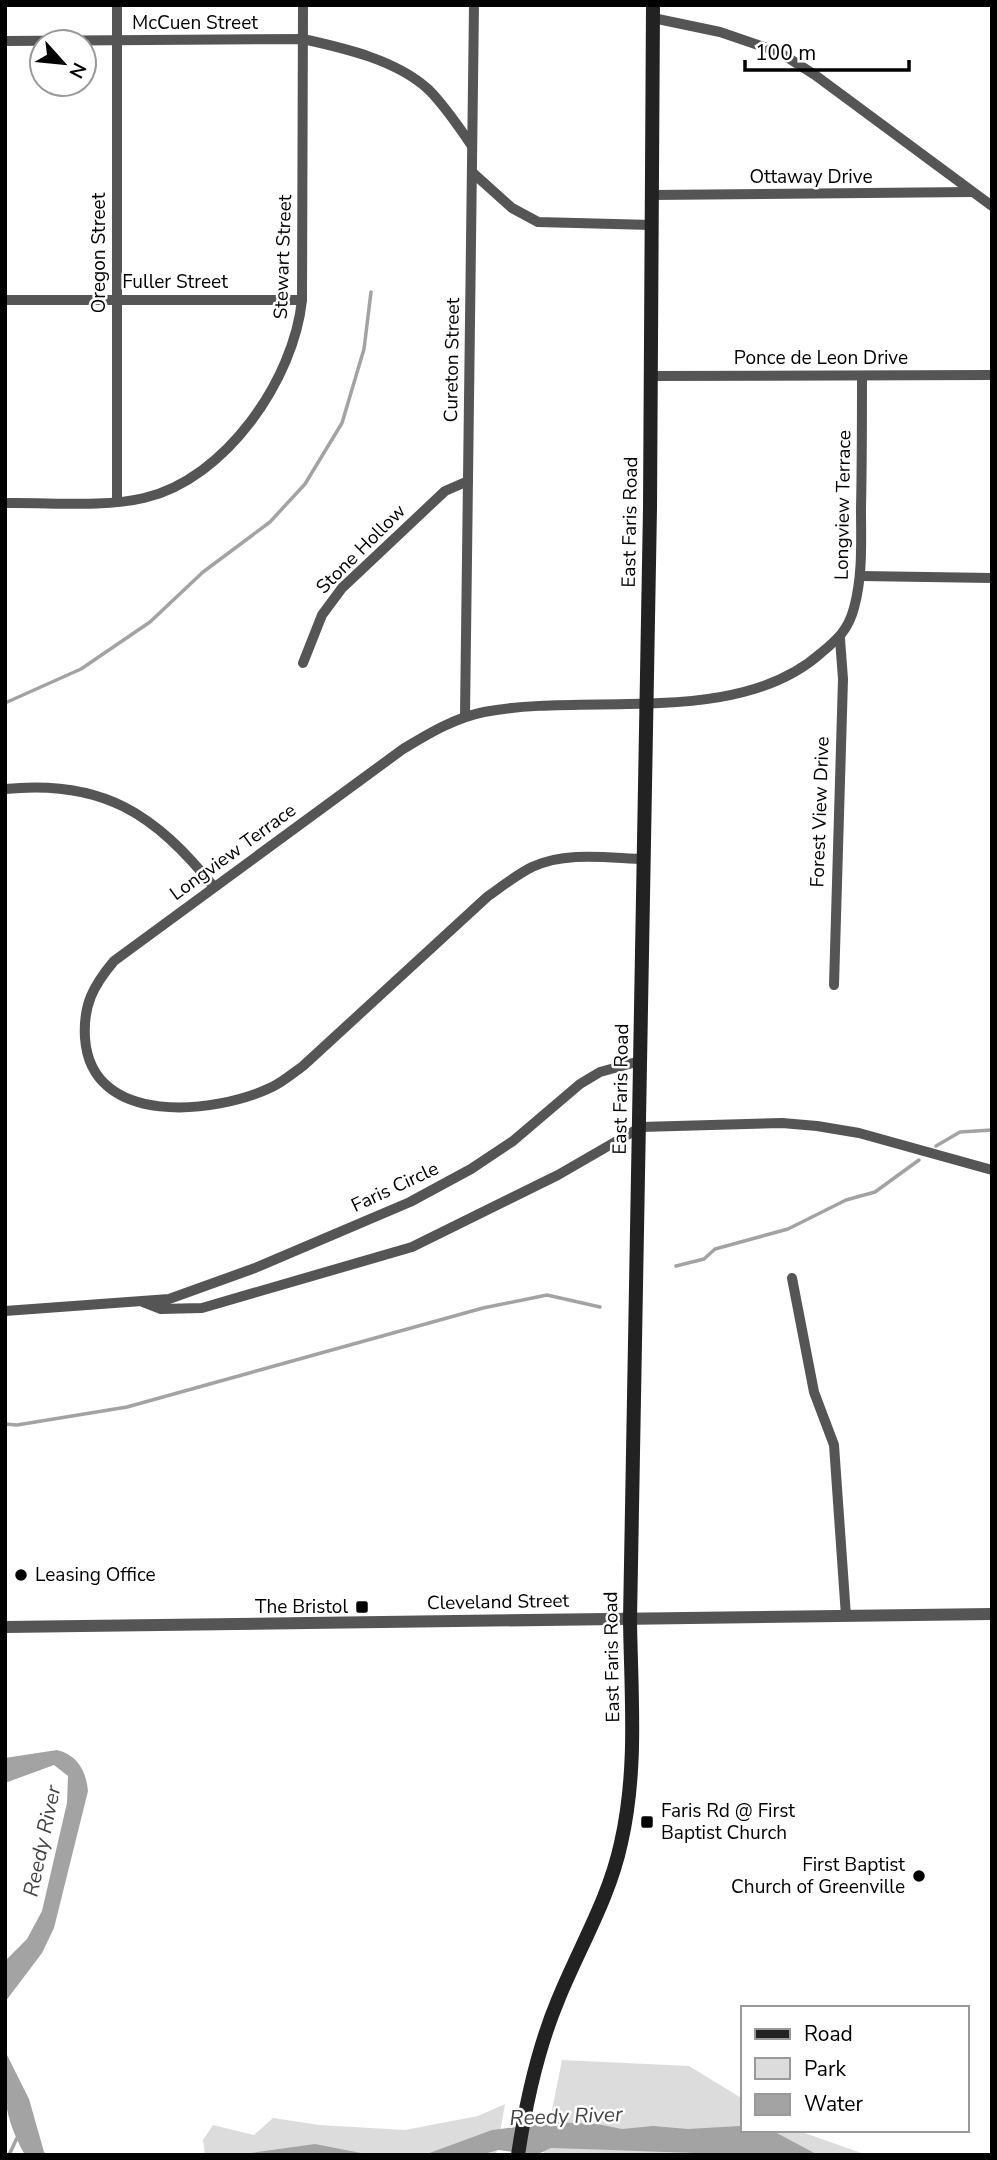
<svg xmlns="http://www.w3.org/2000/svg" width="997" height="2160" font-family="'Nunito Sans',sans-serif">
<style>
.green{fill:#dcdcdc}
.water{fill:#a3a3a3}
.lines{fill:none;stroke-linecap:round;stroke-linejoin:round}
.stream{stroke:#a3a3a3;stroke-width:3.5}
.minor{stroke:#555;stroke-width:10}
.tertiary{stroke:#555;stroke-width:12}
.secondary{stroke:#222;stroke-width:14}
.poi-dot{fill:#000;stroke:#fff;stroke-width:2.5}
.labels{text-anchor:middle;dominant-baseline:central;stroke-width:5;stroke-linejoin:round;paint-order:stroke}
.street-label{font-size:19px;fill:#000;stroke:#fff}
.poi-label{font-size:19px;fill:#000;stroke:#fff;text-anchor:start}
.water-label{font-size:21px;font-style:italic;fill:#444;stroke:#fff}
</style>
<rect width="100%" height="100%" fill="#fff"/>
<g class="green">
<polygon points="562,2060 689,2066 743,2099 743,2130 796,2130 867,2155 543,2155"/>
<polygon points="505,2104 496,2155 205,2155 203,2140 213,2125 254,2135 273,2118 319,2125 405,2130 478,2116"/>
</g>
<g class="water">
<path d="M 57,1750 C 77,1755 86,1770 88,1791 L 54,1928 L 42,1953 L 5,2002 L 5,1961 L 27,1939 L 42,1911 L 67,1803 L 68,1776 L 54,1765 L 5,1783 L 5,1758 Z"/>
<path d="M 5,2051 L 29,2099 L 44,2152 L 48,2155 L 25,2155 C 2,2113 5,2097 5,2051 Z"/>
<path d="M 554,2122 L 597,2124 L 622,2129 L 653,2126 L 688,2129 L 740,2126 L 743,2130 L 773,2131 L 818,2155 C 729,2155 641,2151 551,2148 L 536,2155 L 498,2150 L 481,2155 L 424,2155 L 492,2130 Z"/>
<polygon points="315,2144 371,2155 236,2155"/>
</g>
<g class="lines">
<g class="stream">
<polyline points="5,703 81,669 150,622 203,572 270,522 305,484 342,423 364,349 371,292"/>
<polyline points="936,1146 960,1132 992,1130"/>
<polyline points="676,1266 704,1259 715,1249 788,1229 846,1200 875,1192 919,1160"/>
<polyline points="5,1424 17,1425 127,1407 483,1308 547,1295 600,1307"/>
<polyline points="9,2155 17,2138"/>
</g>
<g class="minor">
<polyline points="653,18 720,32 779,52 815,75 992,206"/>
<path d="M 5,41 L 303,39 C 344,48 397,60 429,90 C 445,106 459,127 472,146"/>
<polyline points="473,173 512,208 538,222 652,225"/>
<polyline points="651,195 971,192"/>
<polyline points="5,300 302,300"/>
<polyline points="651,376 992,375"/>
<polyline points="117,501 117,5"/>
<path d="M 5,503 C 50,502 101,508 144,498 C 226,479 294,379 302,300 L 303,5"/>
<polyline points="861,576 992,578"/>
<polyline points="303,663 322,615 342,588 445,491 468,481"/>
<polyline points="465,716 474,5"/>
<path d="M 5,789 C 103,779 155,814 214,887"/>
<path d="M 645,859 C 608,858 566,851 532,867 C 516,875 501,887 487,897 L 303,1066 C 293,1073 283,1082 272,1087 C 216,1114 91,1128 85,1038 C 83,1005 93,986 114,961 L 403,749 C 428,734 454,718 484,712 C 587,692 737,728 821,653 C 838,639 848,630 854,608 C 863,575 861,541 861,508 C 862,464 862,420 862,376"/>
<polyline points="834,985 843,679 840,639"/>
<polyline points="792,1278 814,1392 834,1445 846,1616"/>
<polyline points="143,1302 161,1309 202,1308 412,1247 558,1175 641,1127 782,1123 817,1126 859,1133 992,1170"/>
<polyline points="5,1311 169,1299 255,1268 410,1202 471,1169 513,1141 580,1084 600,1072 640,1061"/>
</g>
<polyline class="tertiary" points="5,1627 992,1614"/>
<path class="secondary" d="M 518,2155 C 526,2102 537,2050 558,2000 C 579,1948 609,1899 621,1843 C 638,1769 631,1694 630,1620 L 650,508 L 653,5"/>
</g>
<g class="poi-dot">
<circle cx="21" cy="1575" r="7"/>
<rect x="355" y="1600" width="14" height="14" rx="3.5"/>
<rect x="640" y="1815" width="14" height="14" rx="3.5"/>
<circle cx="919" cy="1876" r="7"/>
</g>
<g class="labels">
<g class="street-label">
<text x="195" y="23">McCuen Street</text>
<text x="811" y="177">Ottaway Drive</text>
<text transform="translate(99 253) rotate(-90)">Oregon Street</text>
<text transform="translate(283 257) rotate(-88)">Stewart Street</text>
<text x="175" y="282">Fuller Street</text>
<text x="821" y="358">Ponce de Leon Drive</text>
<text transform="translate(452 360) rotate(-89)">Cureton Street</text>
<text transform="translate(843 505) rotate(-89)">Longview Terrace</text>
<text transform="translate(630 522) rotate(-89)">East Faris Road</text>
<text transform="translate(361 549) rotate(-45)">Stone Hollow</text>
<text transform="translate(820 812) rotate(-88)">Forest View Drive</text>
<text transform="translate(233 852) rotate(-36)">Longview Terrace</text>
<text transform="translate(621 1089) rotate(-89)">East Faris Road</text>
<text transform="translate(395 1187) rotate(-25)">Faris Circle</text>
<text transform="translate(498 1602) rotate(-1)">Cleveland Street</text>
<text transform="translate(612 1657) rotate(-91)">East Faris Road</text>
</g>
<g class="poi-label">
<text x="35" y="1575">Leasing Office</text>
<text x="348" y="1607" text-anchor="end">The Bristol</text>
<text x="661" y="1811">Faris Rd @ First<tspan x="661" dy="22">Baptist Church</tspan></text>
<text x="905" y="1865" text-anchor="end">First Baptist<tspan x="905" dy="22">Church of Greenville</tspan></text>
</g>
<g class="water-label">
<text transform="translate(42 1841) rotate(-78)">Reedy River</text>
<text transform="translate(566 2116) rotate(-2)">Reedy River</text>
</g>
</g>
<rect width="997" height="2160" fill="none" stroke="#000000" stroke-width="14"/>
<rect x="741" y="2006" width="228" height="126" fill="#ffffff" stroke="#999999" stroke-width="2"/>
<rect x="755" y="2029" width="35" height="10" fill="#222222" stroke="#999999" stroke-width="2"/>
<text x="804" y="2041" font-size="21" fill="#000000">Road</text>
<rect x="755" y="2058" width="35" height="21" fill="#dcdcdc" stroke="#999999" stroke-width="2"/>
<text x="804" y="2076" font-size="21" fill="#000000">Park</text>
<rect x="755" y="2094" width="35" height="21" fill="#a3a3a3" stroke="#999999" stroke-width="2"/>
<text x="804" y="2111" font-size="21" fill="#000000">Water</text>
<g transform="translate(63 63) rotate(117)"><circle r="33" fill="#ffffff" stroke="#999999" stroke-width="2"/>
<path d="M0-5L12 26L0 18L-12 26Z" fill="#000000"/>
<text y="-10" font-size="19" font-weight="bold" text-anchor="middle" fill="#000000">N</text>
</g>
<path d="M745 60v10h164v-10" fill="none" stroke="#000000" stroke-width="3.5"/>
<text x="755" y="60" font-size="21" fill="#000000" stroke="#ffffff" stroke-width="5" paint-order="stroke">100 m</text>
</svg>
